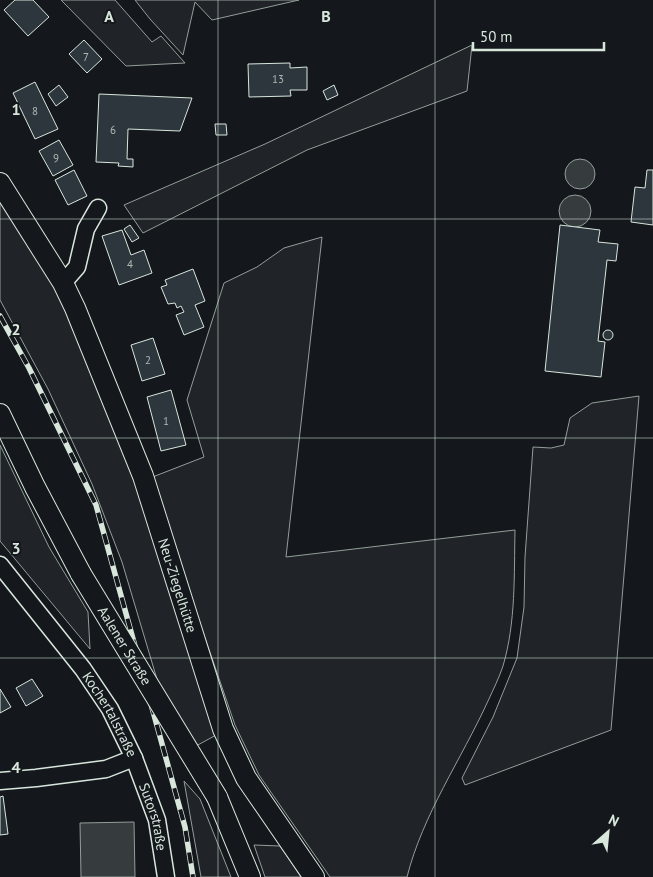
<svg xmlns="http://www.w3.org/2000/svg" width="653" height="877" font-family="'PT Sans',sans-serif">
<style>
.green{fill:#202428;stroke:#939e99}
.water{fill:#363b3e;stroke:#939e99}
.building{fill:#2c363c;stroke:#d8e6dc}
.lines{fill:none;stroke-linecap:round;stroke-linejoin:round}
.minor-casing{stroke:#d8e6dc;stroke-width:19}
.tertiary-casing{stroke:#d8e6dc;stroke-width:22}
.minor{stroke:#14181c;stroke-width:16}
.tertiary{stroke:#14181c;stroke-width:20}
.rail-casing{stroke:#d8e6dc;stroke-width:5.5}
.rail{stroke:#14181c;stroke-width:4;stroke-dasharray:11;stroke-linecap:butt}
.tertiary-bridge-casing{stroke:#d8e6dc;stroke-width:22;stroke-linecap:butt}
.tertiary-bridge{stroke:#14181c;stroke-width:20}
.grid{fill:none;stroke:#d8e6dc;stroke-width:1;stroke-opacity:0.55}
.labels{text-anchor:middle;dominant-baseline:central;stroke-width:4;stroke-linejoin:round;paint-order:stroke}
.number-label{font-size:11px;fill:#adbab4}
.street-label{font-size:14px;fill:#d8e6dc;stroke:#14181c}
.grid-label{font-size:16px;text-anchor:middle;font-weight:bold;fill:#d8e6dc;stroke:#14181c;stroke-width:4;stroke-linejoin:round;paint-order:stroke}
</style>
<rect width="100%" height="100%" fill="#14181c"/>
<g class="green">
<polygon points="61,0 115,0 152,42 161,36 185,63 126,66"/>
<polygon points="135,0 299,0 212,20 195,2 183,55 150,19"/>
<polygon points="472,45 467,91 307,150 143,233 124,205 265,144"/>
<polygon points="0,196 58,288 136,480 218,734 196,746 159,686 122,562 92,484 48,389 0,300"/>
<path d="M 322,237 L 286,557 L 515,530 C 514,575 516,622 503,666 C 499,678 493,690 488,701 C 461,760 423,814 407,877 L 330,877 L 259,775 L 235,725 L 150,478 L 204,457 L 187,400 L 224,283 L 257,267 L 284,248 Z"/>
<polygon points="639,396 611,730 465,785 462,778 493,717 517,658 524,607 525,557 533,447 551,448 564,445 570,418 592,403"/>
<polygon points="0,445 49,547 88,612 90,649 0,541"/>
<polygon points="184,781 200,799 231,877 201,877"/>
<polygon points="254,845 280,846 301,877 265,877"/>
</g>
<g class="water">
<circle cx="580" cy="174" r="15"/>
<circle cx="575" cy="211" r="16"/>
<polygon points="134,822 135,877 81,877 80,823"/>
</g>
<g class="building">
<polygon points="15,0 33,0 49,17 28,36 4,10"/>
<polygon points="84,40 102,59 87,73 69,54"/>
<polygon points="290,63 290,68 307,67 307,90 290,90 291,96 249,97 248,64"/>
<polygon points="35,82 58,129 35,139 13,93"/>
<polygon points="59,85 68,97 56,106 48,94"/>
<polygon points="334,85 338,95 327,100 323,91"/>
<polygon points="99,94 192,98 180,131 128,129 127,159 133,159 133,167 118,166 119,163 96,162"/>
<polygon points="215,124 226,124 227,135 216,135"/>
<polygon points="59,140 73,165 53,176 39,151"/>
<polygon points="74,170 87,196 68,205 55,180"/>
<polygon points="647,170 653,170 653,225 631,222 635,187 645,188"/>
<polygon points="130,225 139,238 132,242 124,229"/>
<polygon points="560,225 600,230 598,242 618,244 616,261 607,260 598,341 605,342 601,377 545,371"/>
<polygon points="122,230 131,255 144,250 152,273 119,285 102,236"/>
<polygon points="193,269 205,301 195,305 204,327 184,335 176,315 184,312 181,306 177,308 175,303 168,304 161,287 167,285 165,280"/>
<circle cx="608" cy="335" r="5"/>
<polygon points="153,338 165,374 142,381 131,345"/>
<polygon points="171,390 186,445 161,451 147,397"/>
<polygon points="32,679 43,696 26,706 16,688"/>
<polygon points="0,689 11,707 0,713"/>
<polygon points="3,796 8,834 0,835 0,797"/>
</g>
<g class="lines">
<defs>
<g id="minor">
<polyline points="63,283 77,267 86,229 98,208"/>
<path id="s1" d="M 0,565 L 83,669 L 110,709 L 134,758 L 157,820 L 166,877"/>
<polyline points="0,781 36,778 106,769 134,758"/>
</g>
<g id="tertiary">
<path id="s2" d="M 0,183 L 63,283 L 75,308 L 143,476 L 223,729 L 246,778 L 314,877"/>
<polyline points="0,414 35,487 81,574"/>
<polyline points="217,797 250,877"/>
</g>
</defs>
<use href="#minor" class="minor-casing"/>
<use href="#tertiary" class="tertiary-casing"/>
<use href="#minor" class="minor"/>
<use href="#tertiary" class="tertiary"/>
<defs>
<polyline id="rail" points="0,316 29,368 96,505 185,827 193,877"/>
</defs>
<use href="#rail" class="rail-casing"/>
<use href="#rail" class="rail"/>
<defs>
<g id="tertiary-bridge">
<path id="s3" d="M 81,574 L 217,797"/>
</g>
</defs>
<use href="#tertiary-bridge" class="tertiary-bridge-casing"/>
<use href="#tertiary-bridge" class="tertiary-bridge"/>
</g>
<path class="grid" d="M 218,0 L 218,877M 435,0 L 435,877M 0,219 L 653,219M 0,438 L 653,438M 0,658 L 653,658"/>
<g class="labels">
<g class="number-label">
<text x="86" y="57">7</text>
<text x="278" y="79">13</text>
<text x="35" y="111">8</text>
<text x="113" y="130">6</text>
<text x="56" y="158">9</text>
<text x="130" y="264">4</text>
<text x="148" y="360">2</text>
<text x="166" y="421">1</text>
</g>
<g class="street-label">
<text stroke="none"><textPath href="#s2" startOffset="442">Neu-Ziegelhütte</textPath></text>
<text stroke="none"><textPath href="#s3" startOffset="84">Aalener Straße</textPath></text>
<text stroke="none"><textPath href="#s1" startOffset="186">Kochertalstraße</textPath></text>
<text stroke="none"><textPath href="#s1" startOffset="298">Sutorstraße</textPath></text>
</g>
</g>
<g class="grid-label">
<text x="109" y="22">A</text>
<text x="326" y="22">B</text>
<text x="16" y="115">1</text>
<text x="16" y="335">2</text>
<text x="16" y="554">3</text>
<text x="16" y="773">4</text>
</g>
<g transform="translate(608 832) rotate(27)" stroke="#14181c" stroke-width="4" paint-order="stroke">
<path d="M0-4L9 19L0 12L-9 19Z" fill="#d8e6dc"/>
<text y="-8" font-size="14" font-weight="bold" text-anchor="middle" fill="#d8e6dc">N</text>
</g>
<path d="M473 42v8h131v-8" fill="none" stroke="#d8e6dc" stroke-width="2.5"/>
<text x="480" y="42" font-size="15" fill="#d8e6dc" stroke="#14181c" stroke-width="4" paint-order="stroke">50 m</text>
</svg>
